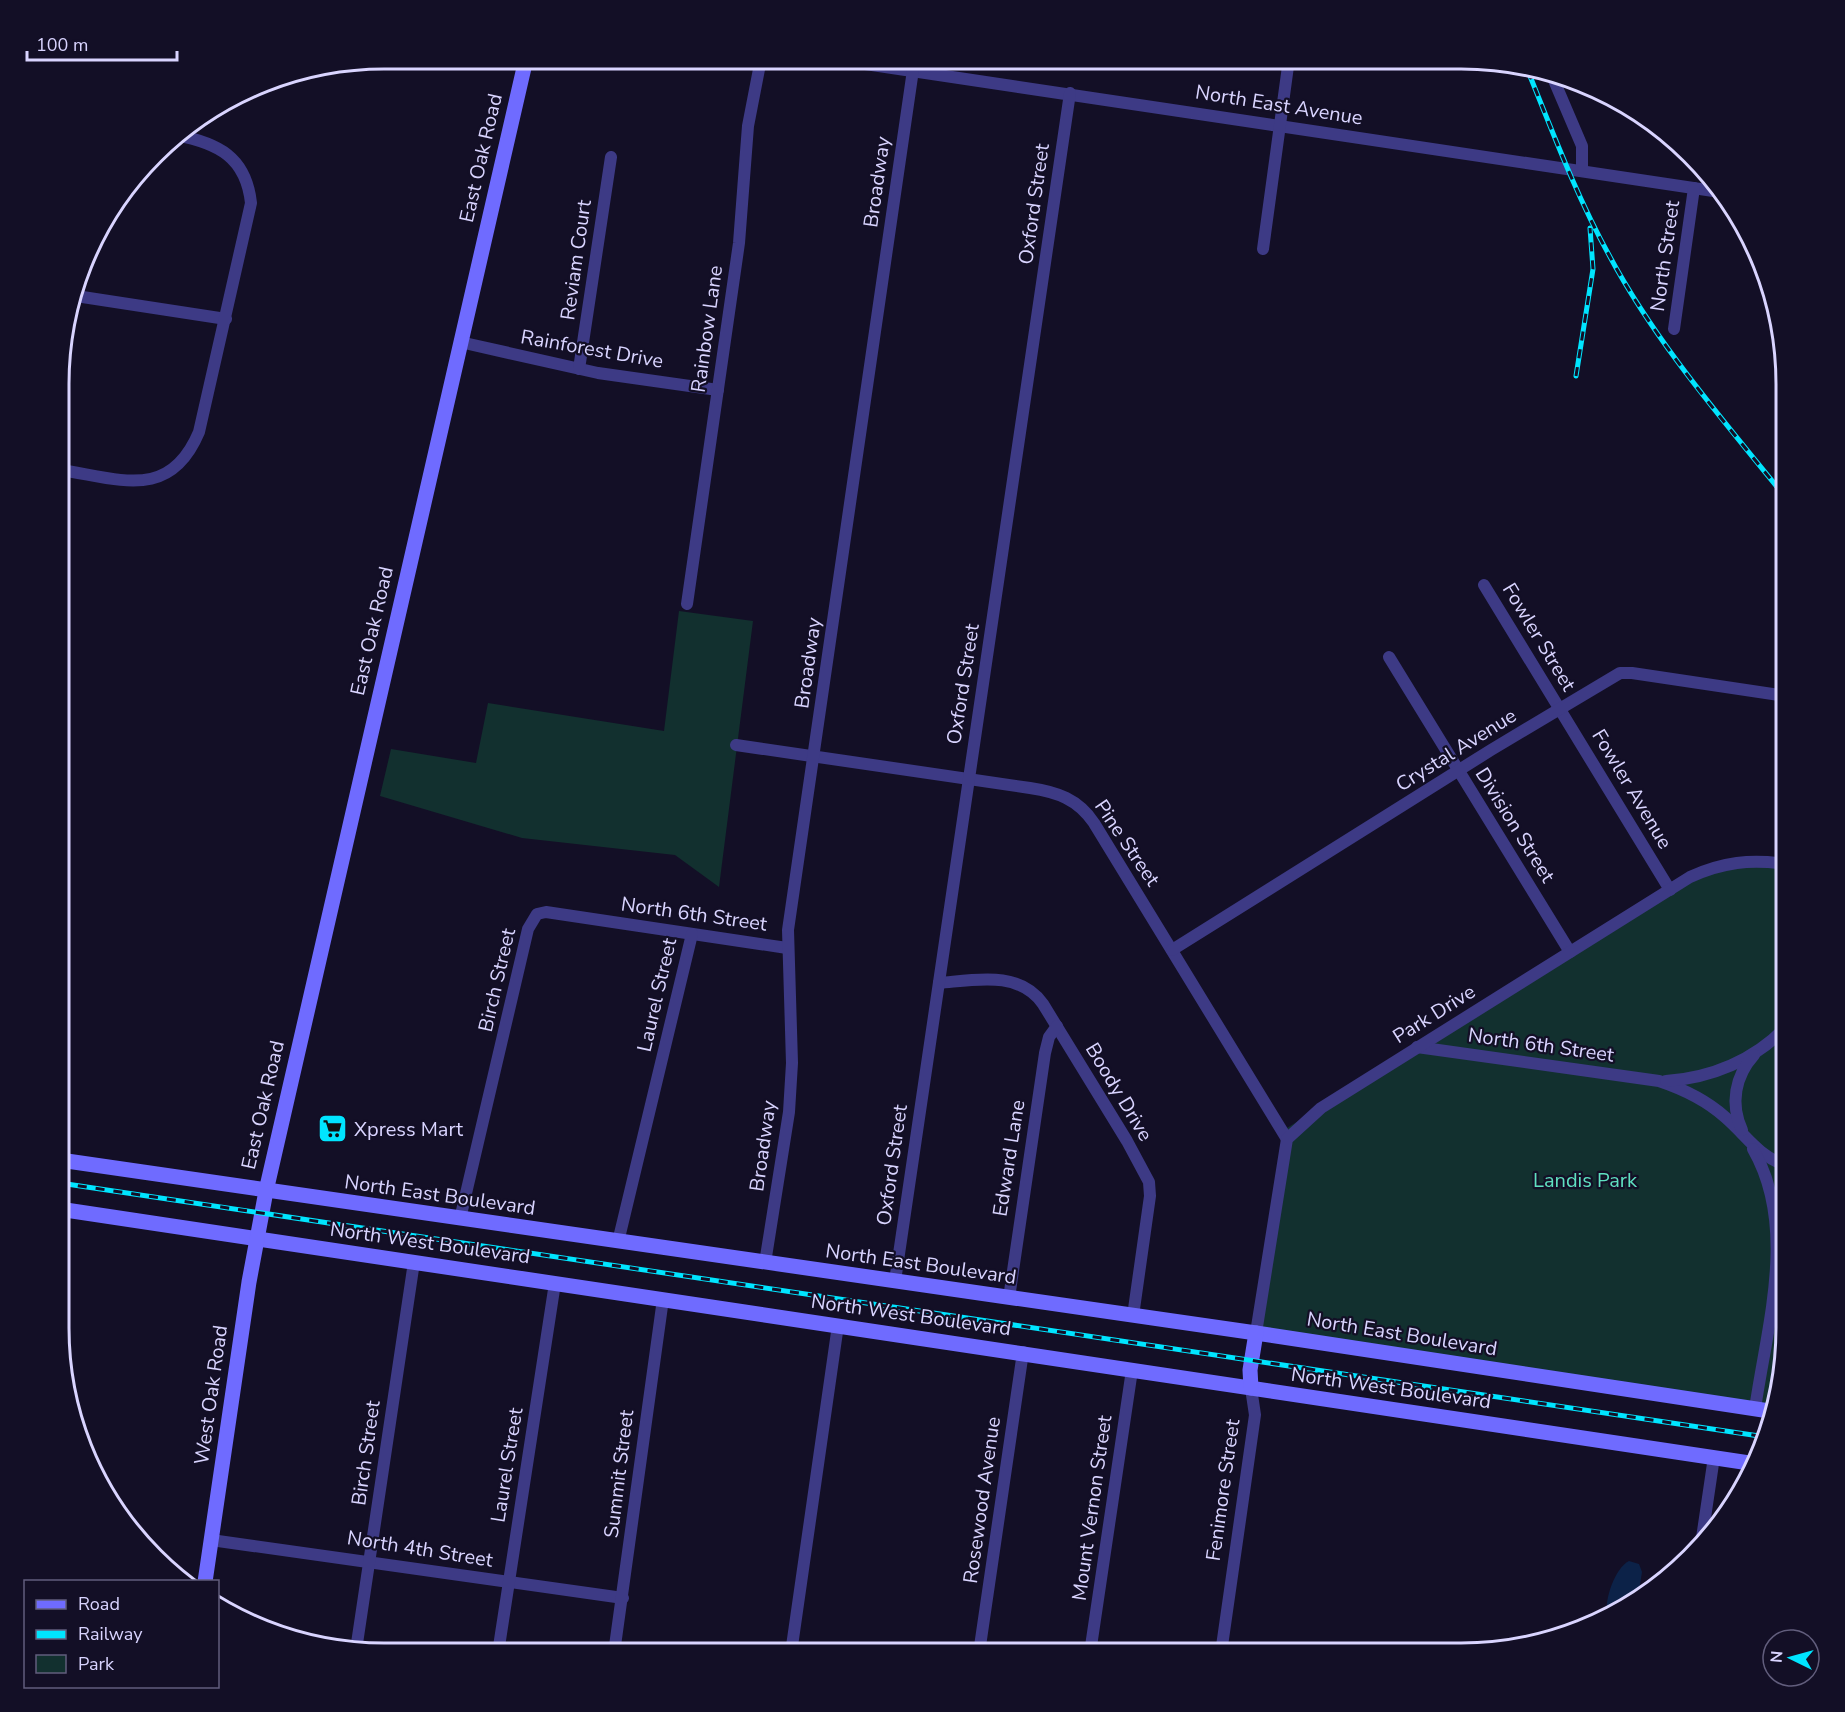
<svg xmlns="http://www.w3.org/2000/svg" width="1845" height="1712" font-family="'Nunito Sans',sans-serif">
<style>
.green{fill:#12302f}
.water{fill:#0c2248}
.lines{fill:none;stroke-linecap:round;stroke-linejoin:round}
.street{stroke:#3d3a85;stroke-width:12}
.secondary{stroke:#6f6bff;stroke-width:15}
.rail-casing{stroke:#00e5ff;stroke-width:5}
.rail{stroke:#130f26;stroke-width:3;stroke-dasharray:9;stroke-linecap:butt}
.labels{text-anchor:middle;dominant-baseline:central;stroke-width:4.5;stroke-linejoin:round;paint-order:stroke}
.street-label{font-size:20px;fill:#d9d4ff;stroke:#130f26}
.poi-label{font-size:20px;fill:#d9d4ff;stroke:#130f26;text-anchor:start}
.park-label{font-size:20px;fill:#5fe0c0;stroke:#130f26}
.rim{fill:none;stroke:#d9d4ff;stroke-width:3}
</style>
<rect width="100%" height="100%" fill="#130f26"/>
<g class="green">
<polygon points="679,611 753,621 719,887 675,855 522,838 380,796 391,749 476,763 488,703 664,731"/>
<polygon points="1786,865 1786,1329 1776,1412 1256,1333 1279,1186 1282,1131 1710,868"/>
</g>
<path class="water" d="M 1629,1561 L 1639,1564 L 1642,1572 L 1638,1597 L 1607,1615 C 1604,1600 1615,1568 1629,1561 Z"/>
<g class="lines">
<g class="street">
<polyline points="832,59 1720,192"/>
<polyline points="1553,78 1582,146 1582,171"/>
<polyline points="1263,249 1289,59"/>
<polyline points="76,296 226,319"/>
<polyline points="1674,329 1694,188"/>
<polyline points="460,342 598,373 718,390"/>
<polyline points="579,369 611,157"/>
<path d="M 61,470 C 120,479 170,501 199,432 L 251,203 C 246,157 218,143 176,135"/>
<polyline points="1484,585 1670,890"/>
<polyline points="687,604 739,243 748,126 761,59"/>
<polyline points="1389,657 1570,952"/>
<path d="M 736,745 L 1030,788 C 1057,792 1078,799 1094,823 L 1287,1139"/>
<polyline points="1172,950 1491,750 1620,673 1632,673 1786,696"/>
<path d="M 939,983 C 975,980 1019,970 1043,1004 L 1127,1141 L 1149,1182 L 1150,1196 L 1133,1316"/>
<path d="M 1417,1047 L 1659,1081 C 1683,1089 1706,1100 1725,1117 C 1748,1137 1756,1154 1786,1166"/>
<path d="M 1666,1081 C 1711,1078 1755,1060 1786,1027"/>
<path d="M 1742,1130 C 1730,1104 1735,1076 1754,1055"/>
<path d="M 1753,1149 C 1798,1227 1767,1325 1755,1409"/>
<polyline points="460,1219 528,929 537,914 546,912 787,948"/>
<polyline points="618,1242 692,934"/>
<polyline points="765,1263 789,1112 792,1063 788,930 913,70"/>
<polyline points="895,1281 1070,93"/>
<polyline points="1009,1298 1045,1053 1049,1037 1057,1026"/>
<path d="M 1256,1333 L 1287,1139 L 1321,1108 L 1690,877 C 1723,862 1750,859 1786,864"/>
<polyline points="1702,1538 1714,1457"/>
<polyline points="211,1540 623,1598"/>
<polyline points="356,1650 414,1262"/>
<polyline points="498,1653 555,1283"/>
<polyline points="614,1653 663,1299"/>
<polyline points="791,1653 838,1325"/>
<polyline points="979,1653 1023,1352"/>
<polyline points="1090,1653 1132,1370"/>
<polyline points="1221,1653 1255,1415 1251,1388"/>
</g>
<g class="secondary">
<polyline points="60,1160 1256,1333 1776,1412"/>
<polyline points="59,1209 1756,1464"/>
<polyline points="1251,1388 1250,1370 1256,1333"/>
<polyline points="205,1582 249,1282 266,1191 526,59"/>
</g>
<defs>
<g id="rail">
<path d="M 1528,71 C 1553,133 1577,197 1609,255 C 1656,343 1723,420 1786,498"/>
<polyline points="1576,376 1593,269 1590,228"/>
<polyline points="60,1183 1766,1437"/>
</g>
</defs>
<use href="#rail" class="rail-casing"/>
<use href="#rail" class="rail"/>
</g>
<defs>
<symbol id="supermarket-square" viewBox="-11 -11 22 22"><rect x="-9" y="-9" width="18" height="18" rx="4" fill="#00e5ff" stroke="#130f26"/><path d="M-6-5.5h2.5l.6 2H6L4.5 2H-2.5L-4.4-4H-6ZM-1.5 3.2a1.3 1.3 0 1 0 .1 0ZM3 3.2a1.3 1.3 0 1 0 .1 0Z" fill="#111"/></symbol>
</defs>
<g fill-rule="evenodd">
<use href="#supermarket-square" x="316" y="1112" width="33" height="33"/>
</g>
<g class="labels">
<g class="street-label">
<text transform="translate(1279 105) rotate(9)">North East Avenue</text>
<text transform="translate(481 158) rotate(-77)">East Oak Road</text>
<text transform="translate(877 182) rotate(-82)">Broadway</text>
<text transform="translate(1034 204) rotate(-82)">Oxford Street</text>
<text transform="translate(1665 256) rotate(-82)">North Street</text>
<text transform="translate(576 260) rotate(-82)">Reviam Court</text>
<text transform="translate(707 329) rotate(-82)">Rainbow Lane</text>
<text transform="translate(592 349) rotate(10)">Rainforest Drive</text>
<text transform="translate(372 631) rotate(-77)">East Oak Road</text>
<text transform="translate(1539 637) rotate(59)">Fowler Street</text>
<text transform="translate(808 663) rotate(-82)">Broadway</text>
<text transform="translate(963 684) rotate(-81)">Oxford Street</text>
<text transform="translate(1456 750) rotate(-32)">Crystal Avenue</text>
<text transform="translate(1632 789) rotate(59)">Fowler Avenue</text>
<text transform="translate(1515 825) rotate(58)">Division Street</text>
<text transform="translate(1127 843) rotate(56)">Pine Street</text>
<text transform="translate(694 914) rotate(8)">North 6th Street</text>
<text transform="translate(497 980) rotate(-77)">Birch Street</text>
<text transform="translate(657 995) rotate(-77)">Laurel Street</text>
<text transform="translate(1434 1014) rotate(-32)">Park Drive</text>
<text transform="translate(1541 1045) rotate(8)">North 6th Street</text>
<text transform="translate(1119 1092) rotate(59)">Boody Drive</text>
<text transform="translate(263 1105) rotate(-77)">East Oak Road</text>
<text transform="translate(763 1146) rotate(-82)">Broadway</text>
<text transform="translate(1009 1158) rotate(-81)">Edward Lane</text>
<text transform="translate(892 1165) rotate(-82)">Oxford Street</text>
<text transform="translate(440 1195) rotate(8)">North East Boulevard</text>
<text transform="translate(430 1243) rotate(8)">North West Boulevard</text>
<text transform="translate(921 1264) rotate(8)">North East Boulevard</text>
<text transform="translate(911 1315) rotate(8)">North West Boulevard</text>
<text transform="translate(1402 1334) rotate(9)">North East Boulevard</text>
<text transform="translate(1391 1388) rotate(8)">North West Boulevard</text>
<text transform="translate(211 1395) rotate(-82)">West Oak Road</text>
<text transform="translate(366 1453) rotate(-82)">Birch Street</text>
<text transform="translate(507 1465) rotate(-81)">Laurel Street</text>
<text transform="translate(619 1474) rotate(-83)">Summit Street</text>
<text transform="translate(1223 1490) rotate(-82)">Fenimore Street</text>
<text transform="translate(982 1500) rotate(-82)">Rosewood Avenue</text>
<text transform="translate(1092 1508) rotate(-82)">Mount Vernon Street</text>
<text transform="translate(420 1549) rotate(9)">North 4th Street</text>
</g>
<g class="poi-label">
<text x="354" y="1129">Xpress Mart</text>
</g>
<g class="park-label">
<text x="1585" y="1180">Landis Park</text>
</g>
</g>
<path d="M0 0H1845V1712H0ZM384 69H1461A315 315 0 0 1 1776 384V1328A315 315 0 0 1 1461 1643H384A315 315 0 0 1 69 1328V384A315 315 0 0 1 384 69Z" fill="#130f26" fill-rule="evenodd"/>
<path class="rim" d="M384 69H1461A315 315 0 0 1 1776 384V1328A315 315 0 0 1 1461 1643H384A315 315 0 0 1 69 1328V384A315 315 0 0 1 384 69Z"/>
<rect x="24" y="1580" width="195" height="108" fill="#130f26" stroke="#625e7d" stroke-width="1.5"/>
<rect x="36" y="1600" width="30" height="9" fill="#6f6bff" stroke="#625e7d" stroke-width="1.5"/>
<text x="78" y="1610" font-size="18" fill="#d9d4ff">Road</text>
<rect x="36" y="1630" width="30" height="9" fill="#00e5ff" stroke="#625e7d" stroke-width="1.5"/>
<text x="78" y="1640" font-size="18" fill="#d9d4ff">Railway</text>
<rect x="36" y="1655" width="30" height="18" fill="#12302f" stroke="#625e7d" stroke-width="1.5"/>
<text x="78" y="1670" font-size="18" fill="#d9d4ff">Park</text>
<g transform="translate(1791 1658) rotate(275)"><circle r="28" fill="#130f26" stroke="#625e7d" stroke-width="1.5"/>
<path d="M0-4.5L10 22L0 15L-10 22Z" fill="#00e5ff"/>
<text y="-9" font-size="16" font-weight="bold" text-anchor="middle" fill="#d9d4ff">N</text>
</g>
<path d="M27 51v9h150v-9" fill="none" stroke="#d9d4ff" stroke-width="3"/>
<text x="36" y="51" font-size="18" fill="#d9d4ff" stroke="#130f26" stroke-width="4.5" paint-order="stroke">100 m</text>
</svg>
